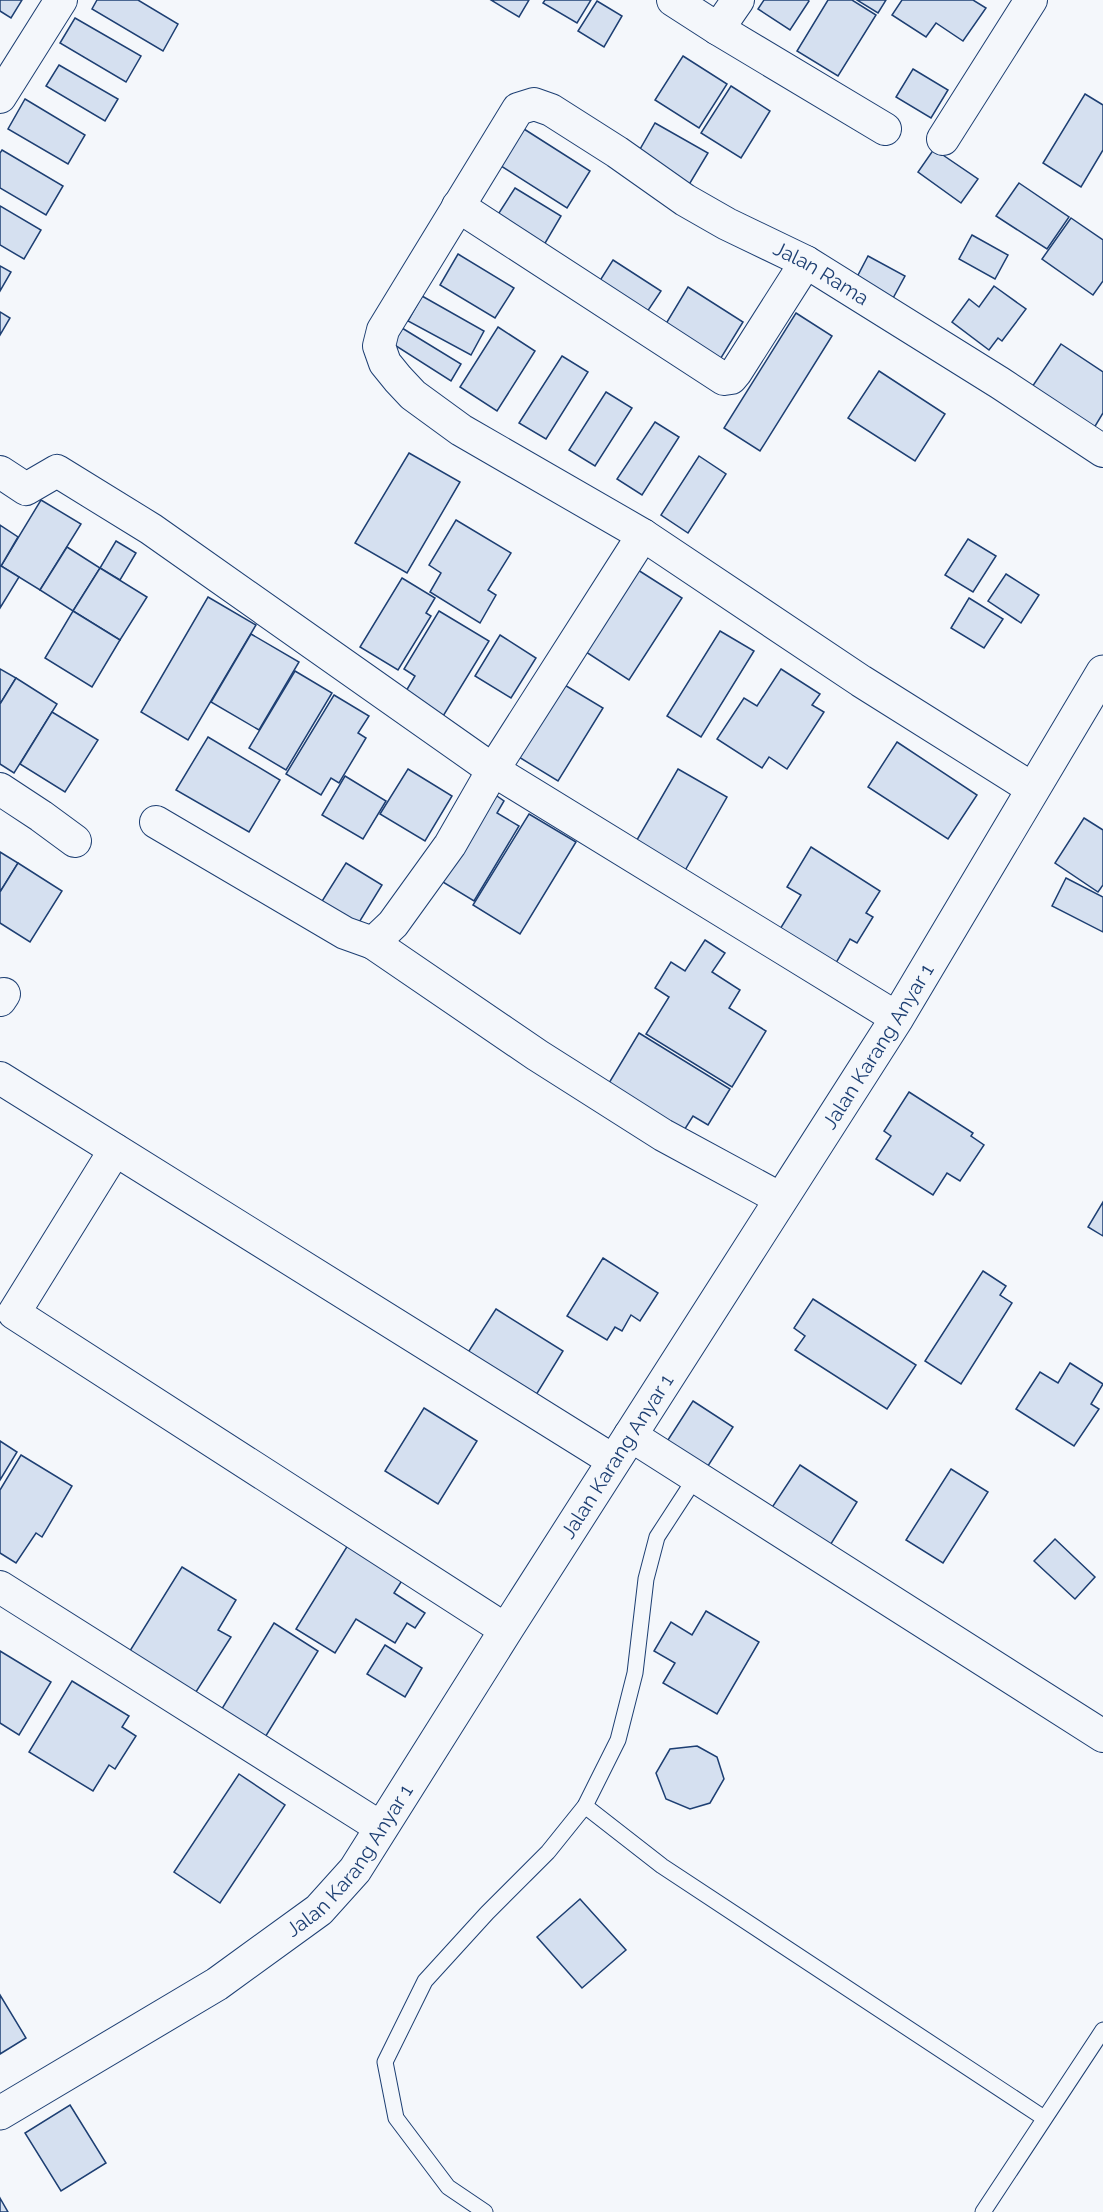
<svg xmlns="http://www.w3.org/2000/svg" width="1103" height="2212" font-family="Raleway,sans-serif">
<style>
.building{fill:#d5e0f0;stroke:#1d3f73;stroke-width:1.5}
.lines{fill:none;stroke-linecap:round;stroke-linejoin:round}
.service-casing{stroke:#1d3f73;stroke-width:17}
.minor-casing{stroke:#1d3f73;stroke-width:34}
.primary-casing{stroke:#1d3f73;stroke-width:35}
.service{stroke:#f4f7fb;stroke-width:15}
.minor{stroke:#f4f7fb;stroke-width:32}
.primary{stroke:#f4f7fb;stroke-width:33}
.labels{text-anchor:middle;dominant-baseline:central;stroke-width:4.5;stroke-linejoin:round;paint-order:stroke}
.street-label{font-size:20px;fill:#1d3f73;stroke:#f4f7fb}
</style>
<rect width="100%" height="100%" fill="#f4f7fb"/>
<g class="building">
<polygon points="0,0 22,0 11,18 0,11"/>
<polygon points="97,0 138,0 178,24 163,51 92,9"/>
<polygon points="491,0 529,0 519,17"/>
<polygon points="545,0 591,0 577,23 543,3"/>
<polygon points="764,0 808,0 809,1 790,30 758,9"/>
<polygon points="828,0 852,0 876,15 838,76 797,51"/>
<polygon points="857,0 886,0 878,13"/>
<polygon points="902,0 973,0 986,8 963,41 936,23 926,37 892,15"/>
<polygon points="597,1 622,16 604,47 578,31"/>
<polygon points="75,18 141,56 126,82 60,43"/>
<polygon points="683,56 727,84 699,128 655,100"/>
<polygon points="59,65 118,99 105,121 46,86"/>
<polygon points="913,69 948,90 931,118 896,97"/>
<polygon points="731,86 770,111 741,158 701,133"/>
<polygon points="1085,94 1103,105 1103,150 1081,187 1043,163"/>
<polygon points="25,99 85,135 68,164 8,129"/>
<polygon points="655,123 708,153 687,188 635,158"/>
<polygon points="524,129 590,171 567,208 501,166"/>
<polygon points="934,149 978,179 961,203 918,172"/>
<polygon points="2,150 63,186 46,215 0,188 0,153"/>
<polygon points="1019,183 1069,217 1047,249 996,216"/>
<polygon points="515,188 561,216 544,245 497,216"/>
<polygon points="0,206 41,230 24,259 0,245"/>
<polygon points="1071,218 1103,240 1103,281 1093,295 1042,259"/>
<polygon points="972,235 1008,255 995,279 959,259"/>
<polygon points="458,254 514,288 495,318 440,285"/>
<polygon points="868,256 905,276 892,300 856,279"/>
<polygon points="613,260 661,291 641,321 594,290"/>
<polygon points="0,266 11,272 0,291"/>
<polygon points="994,286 1026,309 1002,341 998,338 989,350 952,322 969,299 979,307"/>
<polygon points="688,287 743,322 716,366 661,332"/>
<polygon points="422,296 484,331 471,355 408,321"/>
<polygon points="0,312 10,318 0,335"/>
<polygon points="796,313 832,336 760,451 724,428"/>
<polygon points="498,327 535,351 497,411 460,387"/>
<polygon points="402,328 461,364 451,381 393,344"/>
<polygon points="1061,344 1103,372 1103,413 1094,428 1032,387"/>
<polygon points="562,356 588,372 546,439 519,423"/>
<polygon points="879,371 945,414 915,461 848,418"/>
<polygon points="606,392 632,408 595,466 569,450"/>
<polygon points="655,422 679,437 642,495 617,479"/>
<polygon points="409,453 460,482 407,573 355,543"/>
<polygon points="699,456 726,474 688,533 661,515"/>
<polygon points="41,500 81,524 40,590 1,566"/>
<polygon points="456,520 511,553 488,590 496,595 480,623 430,592 441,573 429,565"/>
<polygon points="0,525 18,537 1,566 19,577 0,608"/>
<polygon points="968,539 996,556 973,592 945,575"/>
<polygon points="116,541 136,553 120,580 100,568"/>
<polygon points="67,547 100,568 73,611 40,590"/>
<polygon points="100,568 147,597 120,640 73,611"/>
<polygon points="638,570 682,598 629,680 586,652"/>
<polygon points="1006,574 1039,595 1021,623 988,601"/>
<polygon points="402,578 435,598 426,613 431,616 398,670 360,647"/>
<polygon points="208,597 256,625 188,740 141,712"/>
<polygon points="969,598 1003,619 984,648 951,628"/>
<polygon points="73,611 120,640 92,687 45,658"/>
<polygon points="439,611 489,641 437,726 399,703 415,676 404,669"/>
<polygon points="720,631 754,651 701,737 667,716"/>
<polygon points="251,634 299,662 259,730 211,702"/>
<polygon points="500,635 536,658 511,698 475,676"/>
<polygon points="0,669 16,678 0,704"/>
<polygon points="781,669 820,694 812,705 824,712 787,769 769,757 762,768 717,739 744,698 757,706"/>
<polygon points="295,671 332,693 286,770 249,748"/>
<polygon points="16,678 57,704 14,773 0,764 0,704"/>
<polygon points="558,681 603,708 558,781 514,754"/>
<polygon points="334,695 369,716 358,733 366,738 339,783 331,778 321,795 286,774"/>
<polygon points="52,712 98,740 65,792 20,764"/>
<polygon points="208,737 280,780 249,832 176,790"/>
<polygon points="897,742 977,795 948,839 868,787"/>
<polygon points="408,769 452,796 425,841 380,814"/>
<polygon points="678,769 727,797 683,874 634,845"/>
<polygon points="345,776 386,801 363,839 322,815"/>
<polygon points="487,789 504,801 497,813 519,826 474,901 433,876"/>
<polygon points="529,814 576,842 520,934 473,905"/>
<polygon points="1084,818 1103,830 1103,885 1098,892 1055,863"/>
<polygon points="811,847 880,891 866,913 873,917 857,943 850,939 833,968 777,934 801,895 787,887"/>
<polygon points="0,852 18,863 0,892"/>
<polygon points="18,863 62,891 30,942 0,923 0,892"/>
<polygon points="346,863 382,885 355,929 319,906"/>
<polygon points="1066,878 1103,897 1103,932 1052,906"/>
<polygon points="705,940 725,953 712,972 740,990 729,1008 766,1031 732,1087 646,1034 669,997 655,988 671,962 685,971"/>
<polygon points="639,1033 730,1089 708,1125 693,1116 678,1140 603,1093"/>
<polygon points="909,1092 973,1133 971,1136 984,1145 960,1181 947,1173 933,1195 876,1159 891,1136 884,1131"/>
<polygon points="1103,1202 1103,1236 1088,1227"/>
<polygon points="603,1258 658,1293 640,1321 631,1315 622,1331 615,1327 607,1340 567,1316"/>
<polygon points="983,1271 1006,1286 1000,1295 1012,1303 961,1384 925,1361"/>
<polygon points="813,1299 916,1365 887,1409 795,1350 805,1336 794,1328"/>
<polygon points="496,1309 563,1351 536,1395 467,1354"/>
<polygon points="1070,1363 1103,1384 1091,1404 1099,1409 1074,1446 1016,1409 1040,1372 1058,1383"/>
<polygon points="693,1401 733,1427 706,1469 666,1443"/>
<polygon points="424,1408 477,1441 438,1504 385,1471"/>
<polygon points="0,1441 17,1452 0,1480"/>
<polygon points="21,1455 72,1486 42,1537 36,1533 16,1563 0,1553 0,1490"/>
<polygon points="800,1465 857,1502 829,1547 771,1509"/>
<polygon points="951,1469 988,1492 943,1563 906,1540"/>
<polygon points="1055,1539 1095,1577 1075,1599 1034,1561"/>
<polygon points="348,1545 403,1579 394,1593 425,1613 415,1628 407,1623 395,1643 356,1619 335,1653 296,1629"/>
<polygon points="182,1567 236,1600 218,1630 231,1637 194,1695 128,1654"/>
<polygon points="706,1611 759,1642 717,1714 663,1683 675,1663 654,1651 671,1622 692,1635"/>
<polygon points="274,1623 318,1651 264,1739 220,1712"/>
<polygon points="385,1645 422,1668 405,1697 367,1674"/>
<polygon points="0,1651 51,1682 19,1735 0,1723"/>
<polygon points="72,1681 129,1716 122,1727 136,1736 115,1769 109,1765 93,1791 29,1752"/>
<polygon points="697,1746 717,1757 724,1779 710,1803 690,1809 666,1799 656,1773 670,1749"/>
<polygon points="239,1774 285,1805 220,1903 174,1872"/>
<polygon points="580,1899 626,1950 582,1988 537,1937"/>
<polygon points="0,1995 26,2038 0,2054"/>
<polygon points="70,2105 106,2163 61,2191 25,2133"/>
<polygon points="0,2198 8,2212 0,2212"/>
</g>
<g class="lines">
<defs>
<g id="service">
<polyline points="585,1806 662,1866 1044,2118"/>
<polyline points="485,2212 448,2187 396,2118 385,2062 425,1981 487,1913 548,1852 585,1806 618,1740 635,1673 646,1579 657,1537 696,1477"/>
<polyline points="983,2212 1103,2030"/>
</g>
<g id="minor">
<polyline points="673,0 718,29 738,0"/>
<polyline points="718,29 885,129"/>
<polyline points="0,97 61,0"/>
<polyline points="943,139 1031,0"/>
<polyline points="458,206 724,379 731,378 736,372 806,262"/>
<polyline points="0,472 26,489 57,471 151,529 493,770 897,1018"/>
<polyline points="0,789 41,816 75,841"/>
<path id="s1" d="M 1033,789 L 861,681 L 643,535 L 461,430 L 413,395 L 398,379 L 385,363 L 379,346 L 383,330 L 518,109 L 534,104 L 551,110 L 617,152 L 685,200 L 727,224 L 806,262 L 1000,383 L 1103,451"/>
<polyline points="156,822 345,933 373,943 393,924 450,845 493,770 643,535"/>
<polyline points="373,943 537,1055 663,1135 781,1199"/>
<polyline points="0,1000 4,994"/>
<polyline points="0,1078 614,1461"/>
<polyline points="115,1150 14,1313 506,1630"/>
<polyline points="630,1435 1103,1736"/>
<polyline points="0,1587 380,1827"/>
</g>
<g id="primary">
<path id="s2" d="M 0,2113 L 217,1984 L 319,1910 L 355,1870 L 506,1630 L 897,1018 L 1103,672"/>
</g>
</defs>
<use href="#service" class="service-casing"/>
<use href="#minor" class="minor-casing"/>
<use href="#primary" class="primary-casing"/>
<use href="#service" class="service"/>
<use href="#minor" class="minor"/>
<use href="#primary" class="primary"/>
</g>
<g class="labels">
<g class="street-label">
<text stroke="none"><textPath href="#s1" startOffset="1422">Jalan Rama</textPath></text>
<text stroke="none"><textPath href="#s2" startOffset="1408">Jalan Karang Anyar 1</textPath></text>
<text stroke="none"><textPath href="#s2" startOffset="922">Jalan Karang Anyar 1</textPath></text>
<text stroke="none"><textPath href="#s2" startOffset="436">Jalan Karang Anyar 1</textPath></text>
</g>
</g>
</svg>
